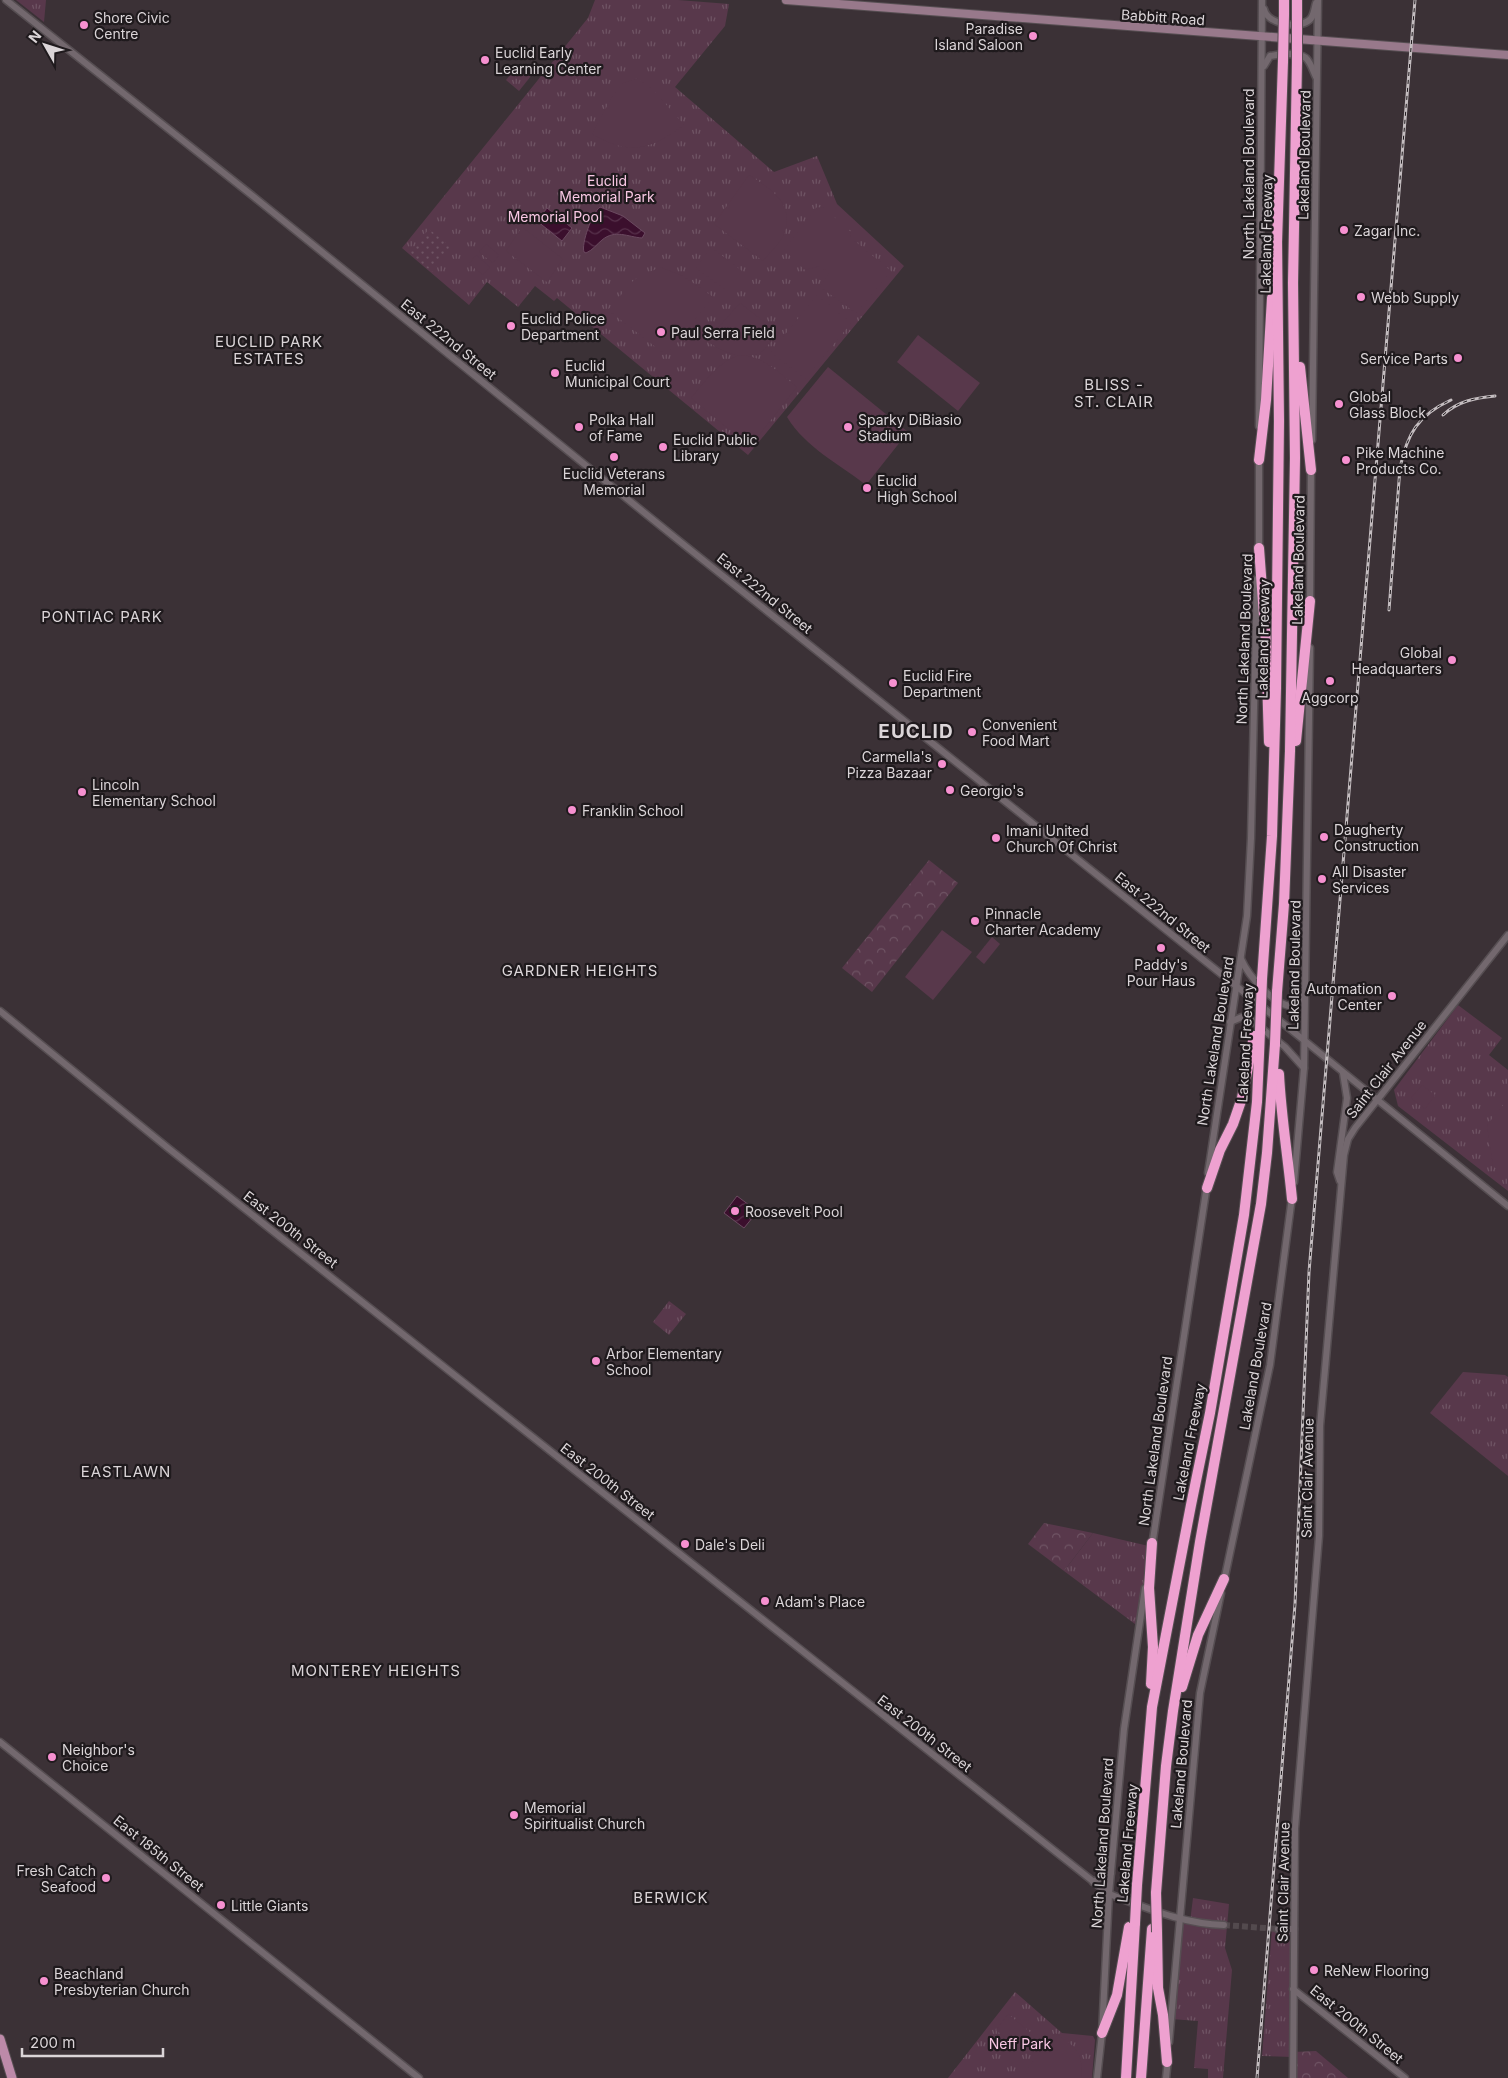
<svg xmlns="http://www.w3.org/2000/svg" width="1508" height="2078" font-family="Inter,sans-serif">
<style>
.grass{fill:url(#grass-tufts)}
.forest{fill:url(#forest-crowns)}
.garden{fill:url(#garden-dots)}
.pitch{fill:#58384b}
.water{fill:url(#water-waves);stroke:#6b4a60}
.lines{fill:none;stroke-linecap:round;stroke-linejoin:round}
.tertiary-tunnel{stroke:#534a4e;stroke-width:6;stroke-dasharray:6 3;stroke-linecap:butt}
.tertiary-casing{stroke:#564e52;stroke-width:9}
.secondary-casing{stroke:#564e52;stroke-width:10}
.primary-casing{stroke:#564e52;stroke-width:11}
.motorway-casing{stroke:#564e52;stroke-width:12}
.tertiary{stroke:#73686e;stroke-width:6}
.secondary{stroke:#98798b;stroke-width:8}
.primary{stroke:#bd8aa9;stroke-width:9}
.motorway{stroke:#eea1d0;stroke-width:10}
.rail-casing{stroke:#c4bdc0;stroke-width:3}
.rail{stroke:#1f1a1d;stroke-width:1;stroke-dasharray:4;stroke-linecap:butt}
.motorway-bridge-casing{stroke:#564e52;stroke-width:12;stroke-linecap:butt}
.motorway-bridge{stroke:#eea1d0;stroke-width:10}
.poi-dot{fill:#f690d0;stroke:#1f1a1d;stroke-width:2}
.labels{text-anchor:middle;dominant-baseline:central;stroke-width:4.5;stroke-linejoin:round;paint-order:stroke}
.poi-label{font-size:14px;fill:#dbd5d8;stroke:#1f1a1d;text-anchor:start}
.street-label{font-size:14px;fill:#dbd5d8;stroke:#1f1a1d}
.park-label{font-size:14px;fill:#f9c8e4;stroke:#1f1a1d}
.neighbourhood-label{font-size:15px;letter-spacing:1px;fill:#dbd5d8;stroke:#1f1a1d}
.district-label{font-size:19px;font-weight:bold;letter-spacing:1px;fill:#dbd5d8;stroke:#1f1a1d}
</style>
<defs>
<pattern id="grass-tufts" width="24" height="20" patternUnits="userSpaceOnUse" patternTransform="scale(1.25)"><rect width="24" height="20" fill="#58384b"/><path d="M3 7l-1-3M5 7V3M7 7l1-3M15 17l-1-3M17 17v-4M19 17l1-3" fill="none" stroke="#6f5464"/></pattern>
<pattern id="forest-crowns" width="20" height="18" patternUnits="userSpaceOnUse" patternTransform="scale(1.25)"><rect width="20" height="18" fill="#58384b"/><path d="M2 6a3 3 0 1 1 6 0M12 15a3 3 0 1 1 6 0" fill="none" stroke="#6f5464"/></pattern>
<pattern id="garden-dots" width="8" height="8" patternUnits="userSpaceOnUse" patternTransform="scale(1.25)"><rect width="8" height="8" fill="#58384b"/><path d="M2 2h.1M6 6h.1" fill="none" stroke="#6f5464" stroke-width="1.8" stroke-linecap="round"/></pattern>
<pattern id="water-waves" width="16" height="10" patternUnits="userSpaceOnUse" patternTransform="scale(1.25)"><rect width="16" height="10" fill="#3b0f2d"/><path d="M0 5q4-4 8 0t8 0" fill="none" stroke="#57314b"/></pattern>
</defs>
<rect width="100%" height="100%" fill="#3b3136"/>
<g class="grass">
<polygon points="16,0 46,0 44,22"/>
<polygon points="595,0 678,0 729,4 725,26 675,87 774,172 817,156 837,204 904,266 748,455 557,298 554,301 535,286 518,307 487,282 469,305 402,248 588,18"/>
<polygon points="518,66 531,76 519,91 506,80"/>
<polygon points="992,937 1000,944 984,964 976,957"/>
<polygon points="1458,1005 1502,1038 1489,1055 1508,1070 1508,1191 1398,1106 1394,1090"/>
<polygon points="669,1301 686,1314 669,1335 653,1322"/>
<polygon points="1463,1372 1505,1375 1508,1377 1508,1476 1430,1413"/>
<polygon points="1093,1533 1153,1547 1139,1627 1064,1571"/>
<polygon points="1193,1898 1229,1904 1225,1948 1232,1970 1223,2078 1208,2078 1208,2069 1194,2068 1198,2021 1171,2019 1180,1920 1190,1922"/>
<polygon points="1272,1928 1294,1929 1293,2057 1262,2056"/>
<polygon points="1015,1992 1062,2033 1093,2036 1095,2040 1092,2078 948,2078"/>
</g>
<g class="forest">
<polygon points="929,860 958,883 872,992 842,968"/>
<polygon points="1044,1523 1093,1533 1064,1571 1028,1544"/>
<polygon points="1316,2051 1348,2078 1293,2078 1293,2052"/>
</g>
<polygon class="garden" points="429,229 452,248 432,272 409,253"/>
<g class="pitch">
<path d="M 638,78 L 655,92 L 684,125 C 650,150 630,156 592,134 L 612,97 L 623,83 Z"/>
<path d="M 749,175 C 771,189 797,205 783,236 C 779,245 769,253 763,261 L 714,224 Z"/>
<polygon points="817,207 824,208 851,232 850,237 891,271 856,313 820,287 829,273 820,266 805,270 784,250"/>
<polygon points="522,227 563,259 547,282 506,251"/>
<polygon points="486,244 499,255 493,263 479,252"/>
<polygon points="711,247 742,271 727,291 696,268"/>
<polygon points="476,255 490,267 483,275 469,264"/>
<polygon points="660,267 683,276 713,297 666,355 608,310 634,280"/>
<polygon points="817,295 851,323 805,379 771,352"/>
<path d="M 740,303 L 779,333 L 758,356 C 749,353 741,355 733,354 C 723,352 715,346 706,341 Z"/>
<polygon points="918,335 980,383 958,411 897,362"/>
<path d="M 740,355 C 764,356 779,373 797,387 L 752,444 L 747,444 L 691,398 C 706,381 717,362 740,355 Z"/>
<path d="M 828,367 L 908,432 L 866,485 C 838,463 806,448 787,417 Z"/>
<polygon points="942,930 972,952 933,1000 905,977"/>
<polygon points="1422,1085 1435,1095 1425,1109 1411,1098"/>
<polygon points="1508,1099 1508,1178 1493,1166 1487,1125"/>
<polygon points="1008,2014 1031,2033 1019,2049 996,2030"/>
<path d="M 1055,2033 C 1075,2047 1084,2051 1081,2078 L 1032,2078 L 1025,2072 Z"/>
</g>
<g class="water">
<path d="M 600,207 L 623,216 L 645,233 L 642,238 C 628,237 615,229 602,240 C 597,244 593,250 586,253 L 584,252 C 581,244 592,213 600,207 Z"/>
<polygon points="547,208 572,228 562,241 537,221"/>
<polygon points="737,1196 749,1205 745,1210 753,1217 744,1228 724,1213"/>
</g>
<g class="lines">
<polyline class="tertiary-tunnel" points="1224,1925 1278,1929"/>
<defs>
<g id="tertiary">
<polyline points="6,0 254,197 683,544 1305,1041 1508,1206"/>
<path d="M 1264,9 C 1267,24 1297,29 1308,21 C 1314,18 1314,9 1316,3"/>
<path d="M 1264,66 L 1270,56 C 1279,54 1298,52 1306,58 C 1311,63 1313,71 1316,77"/>
<polyline points="1259,426 1262,0"/>
<polyline points="1312,440 1318,0"/>
<polyline points="1259,551 1259,456"/>
<polyline points="1310,603 1311,468"/>
<path d="M 1241,959 C 1248,975 1276,1009 1295,1006 L 1304,995"/>
<path d="M 0,1011 L 168,1148 L 1109,1894 C 1147,1908 1183,1924 1224,1925"/>
<polyline points="1230,1022 1242,1017 1249,1018 1285,1047 1304,1068"/>
<polyline points="1208,1173 1247,916 1251,838 1257,579"/>
<polyline points="1340,1181 1337,1172 1347,1098 1343,1073"/>
<polyline points="1294,1182 1304,1068 1310,648"/>
<polyline points="1152,1546 1207,1185"/>
<polyline points="1224,1581 1270,1365 1292,1197"/>
<polyline points="0,1742 419,2078"/>
<polyline points="1093,1882 1111,1873"/>
<polyline points="1278,1929 1294,1929"/>
<polyline points="1293,1989 1405,2078"/>
<polyline points="1169,2042 1200,1693 1221,1593"/>
<polyline points="1097,2078 1102,2033 1109,1894 1124,1729 1145,1588"/>
<polyline points="1166,2078 1168,2059"/>
<polyline points="1293,2078 1295,1829 1319,1536 1320,1426 1344,1155 1348,1139 1355,1128 1508,935"/>
</g>
<polyline id="secondary" points="786,0 1508,55"/>
<polyline id="primary" points="0,2039 12,2078"/>
<g id="motorway">
<polyline points="1284,15 1284,0"/>
<polyline points="1297,16 1297,0"/>
<polyline points="1300,367 1311,470"/>
<polyline points="1259,460 1266,400 1272,298"/>
<polyline points="1259,548 1266,643 1269,742"/>
<polyline points="1296,741 1310,601"/>
<polyline points="1262,979 1272,836 1276,688 1279,421 1277,242 1283,61"/>
<polyline points="1277,992 1284,904 1290,751 1295,458 1293,283 1297,62"/>
<path d="M 1279,1074 C 1281,1116 1288,1157 1292,1199"/>
<polyline points="1207,1188 1220,1150 1233,1124 1242,1098 1254,1036"/>
<polyline points="1151,1684 1153,1647 1149,1588 1152,1543"/>
<polyline points="1182,1687 1198,1635 1224,1579"/>
<polyline points="1137,1885 1152,1707 1191,1505 1210,1413 1244,1215 1257,1102 1260,1031"/>
<polyline points="1156,1893 1166,1766 1173,1711 1200,1542 1261,1204 1267,1153 1275,1044"/>
<polyline points="1157,1932 1158,1988 1163,2015 1167,2062"/>
<polyline points="1102,2033 1117,1995 1129,1927"/>
<polyline points="1126,2078 1135,1923"/>
<polyline points="1141,2078 1152,1929"/>
</g>
</defs>
<use href="#tertiary" class="tertiary-casing"/>
<use href="#secondary" class="secondary-casing"/>
<use href="#primary" class="primary-casing"/>
<use href="#motorway" class="motorway-casing"/>
<use href="#tertiary" class="tertiary"/>
<use href="#secondary" class="secondary"/>
<use href="#primary" class="primary"/>
<use href="#motorway" class="motorway"/>
<defs>
<g id="rail">
<path d="M 1443,415 C 1458,401 1475,398 1495,396"/>
<path d="M 1389,610 L 1400,468 C 1407,434 1418,415 1451,400"/>
<polyline points="1257,2078 1295,1604 1309,1272 1415,0"/>
</g>
</defs>
<use href="#rail" class="rail-casing"/>
<use href="#rail" class="rail"/>
<defs>
<g id="motorway-bridge">
<polyline points="1283,61 1284,15"/>
<polyline points="1297,62 1297,16"/>
<polyline points="1260,1031 1262,979"/>
<polyline points="1275,1044 1277,992"/>
<polyline points="1156,1893 1157,1932"/>
<polyline points="1135,1923 1137,1885"/>
</g>
</defs>
<use href="#motorway-bridge" class="motorway-bridge-casing"/>
<use href="#motorway-bridge" class="motorway-bridge"/>
</g>
<g class="poi-dot">
<circle cx="84" cy="25" r="5"/>
<circle cx="1033" cy="36" r="5"/>
<circle cx="485" cy="60" r="5"/>
<circle cx="1344" cy="230" r="5"/>
<circle cx="1361" cy="297" r="5"/>
<circle cx="511" cy="326" r="5"/>
<circle cx="661" cy="332" r="5"/>
<circle cx="1458" cy="358" r="5"/>
<circle cx="555" cy="373" r="5"/>
<circle cx="1339" cy="404" r="5"/>
<circle cx="579" cy="427" r="5"/>
<circle cx="848" cy="427" r="5"/>
<circle cx="663" cy="447" r="5"/>
<circle cx="614" cy="457" r="5"/>
<circle cx="1346" cy="460" r="5"/>
<circle cx="867" cy="488" r="5"/>
<circle cx="1452" cy="660" r="5"/>
<circle cx="1330" cy="681" r="5"/>
<circle cx="893" cy="683" r="5"/>
<circle cx="972" cy="732" r="5"/>
<circle cx="942" cy="764" r="5"/>
<circle cx="950" cy="790" r="5"/>
<circle cx="82" cy="792" r="5"/>
<circle cx="572" cy="810" r="5"/>
<circle cx="1324" cy="837" r="5"/>
<circle cx="996" cy="838" r="5"/>
<circle cx="1322" cy="879" r="5"/>
<circle cx="975" cy="921" r="5"/>
<circle cx="1161" cy="948" r="5"/>
<circle cx="1392" cy="996" r="5"/>
<circle cx="735" cy="1211" r="5"/>
<circle cx="596" cy="1361" r="5"/>
<circle cx="685" cy="1544" r="5"/>
<circle cx="765" cy="1601" r="5"/>
<circle cx="52" cy="1757" r="5"/>
<circle cx="514" cy="1815" r="5"/>
<circle cx="106" cy="1878" r="5"/>
<circle cx="221" cy="1905" r="5"/>
<circle cx="1314" cy="1970" r="5"/>
<circle cx="44" cy="1981" r="5"/>
</g>
<g class="labels">
<g class="poi-label">
<text x="94" y="17">Shore Civic<tspan x="94" dy="16">Centre</tspan></text>
<text x="1023" y="28" text-anchor="end">Paradise<tspan x="1023" dy="16">Island Saloon</tspan></text>
<text x="495" y="52">Euclid Early<tspan x="495" dy="16">Learning Center</tspan></text>
<text x="1354" y="230">Zagar Inc.</text>
<text x="1371" y="297">Webb Supply</text>
<text x="521" y="318">Euclid Police<tspan x="521" dy="16">Department</tspan></text>
<text x="671" y="332">Paul Serra Field</text>
<text x="1448" y="358" text-anchor="end">Service Parts</text>
<text x="565" y="365">Euclid<tspan x="565" dy="16">Municipal Court</tspan></text>
<text x="1349" y="396">Global<tspan x="1349" dy="16">Glass Block</tspan></text>
<text x="589" y="419">Polka Hall<tspan x="589" dy="16">of Fame</tspan></text>
<text x="858" y="419">Sparky DiBiasio<tspan x="858" dy="16">Stadium</tspan></text>
<text x="673" y="439">Euclid Public<tspan x="673" dy="16">Library</tspan></text>
<text x="1356" y="452">Pike Machine<tspan x="1356" dy="16">Products Co.</tspan></text>
<text x="614" y="473" text-anchor="middle">Euclid Veterans<tspan x="614" dy="16">Memorial</tspan></text>
<text x="877" y="480">Euclid<tspan x="877" dy="16">High School</tspan></text>
<text x="1442" y="652" text-anchor="end">Global<tspan x="1442" dy="16">Headquarters</tspan></text>
<text x="903" y="675">Euclid Fire<tspan x="903" dy="16">Department</tspan></text>
<text x="1330" y="697" text-anchor="middle">Aggcorp</text>
<text x="982" y="724">Convenient<tspan x="982" dy="16">Food Mart</tspan></text>
<text x="932" y="756" text-anchor="end">Carmella's<tspan x="932" dy="16">Pizza Bazaar</tspan></text>
<text x="92" y="784">Lincoln<tspan x="92" dy="16">Elementary School</tspan></text>
<text x="960" y="790">Georgio's</text>
<text x="582" y="810">Franklin School</text>
<text x="1334" y="829">Daugherty<tspan x="1334" dy="16">Construction</tspan></text>
<text x="1006" y="830">Imani United<tspan x="1006" dy="16">Church Of Christ</tspan></text>
<text x="1332" y="871">All Disaster<tspan x="1332" dy="16">Services</tspan></text>
<text x="985" y="913">Pinnacle<tspan x="985" dy="16">Charter Academy</tspan></text>
<text x="1161" y="964" text-anchor="middle">Paddy's<tspan x="1161" dy="16">Pour Haus</tspan></text>
<text x="1382" y="988" text-anchor="end">Automation<tspan x="1382" dy="16">Center</tspan></text>
<text x="745" y="1211">Roosevelt Pool</text>
<text x="606" y="1353">Arbor Elementary<tspan x="606" dy="16">School</tspan></text>
<text x="695" y="1544">Dale's Deli</text>
<text x="775" y="1601">Adam's Place</text>
<text x="62" y="1749">Neighbor's<tspan x="62" dy="16">Choice</tspan></text>
<text x="524" y="1807">Memorial<tspan x="524" dy="16">Spiritualist Church</tspan></text>
<text x="96" y="1870" text-anchor="end">Fresh Catch<tspan x="96" dy="16">Seafood</tspan></text>
<text x="231" y="1905">Little Giants</text>
<text x="1324" y="1970">ReNew Flooring</text>
<text x="54" y="1973">Beachland<tspan x="54" dy="16">Presbyterian Church</tspan></text>
</g>
<g class="street-label">
<text transform="translate(1163 17) rotate(4)">Babbitt Road</text>
<text transform="translate(1304 155) rotate(-89)">Lakeland Boulevard</text>
<text transform="translate(1248 174) rotate(-90)">North Lakeland Boulevard</text>
<text transform="translate(1266 234) rotate(-89)">Lakeland Freeway</text>
<text transform="translate(449 339) rotate(39)">East 222nd Street</text>
<text transform="translate(1298 560) rotate(-89)">Lakeland Boulevard</text>
<text transform="translate(765 593) rotate(39)">East 222nd Street</text>
<text transform="translate(1244 639) rotate(-88)">North Lakeland Boulevard</text>
<text transform="translate(1263 639) rotate(-89)">Lakeland Freeway</text>
<text transform="translate(1163 912) rotate(39)">East 222nd Street</text>
<text transform="translate(1294 965) rotate(-89)">Lakeland Boulevard</text>
<text transform="translate(1215 1041) rotate(-81)">North Lakeland Boulevard</text>
<text transform="translate(1245 1043) rotate(-87)">Lakeland Freeway</text>
<text transform="translate(1386 1069) rotate(-52)">Saint Clair Avenue</text>
<text transform="translate(291 1229) rotate(38)">East 200th Street</text>
<text transform="translate(1255 1366) rotate(-80)">Lakeland Boulevard</text>
<text transform="translate(1155 1441) rotate(-82)">North Lakeland Boulevard</text>
<text transform="translate(1189 1442) rotate(-79)">Lakeland Freeway</text>
<text transform="translate(1307 1478) rotate(-89)">Saint Clair Avenue</text>
<text transform="translate(608 1481) rotate(38)">East 200th Street</text>
<text transform="translate(925 1733) rotate(38)">East 200th Street</text>
<text transform="translate(1181 1764) rotate(-85)">Lakeland Boulevard</text>
<text transform="translate(1102 1843) rotate(-86)">North Lakeland Boulevard</text>
<text transform="translate(1127 1843) rotate(-85)">Lakeland Freeway</text>
<text transform="translate(159 1853) rotate(39)">East 185th Street</text>
<text transform="translate(1283 1882) rotate(-89)">Saint Clair Avenue</text>
<text transform="translate(1357 2024) rotate(39)">East 200th Street</text>
</g>
<g class="park-label">
<text x="607" y="180">Euclid<tspan x="607" dy="16">Memorial Park</tspan></text>
<text x="555" y="216">Memorial Pool</text>
<text x="1020" y="2043">Neff Park</text>
</g>
<g class="neighbourhood-label">
<text x="269" y="341">EUCLID PARK<tspan x="269" dy="17">ESTATES</tspan></text>
<text x="1114" y="384">BLISS -<tspan x="1114" dy="17">ST. CLAIR</tspan></text>
<text x="102" y="616">PONTIAC PARK</text>
<text x="580" y="970">GARDNER HEIGHTS</text>
<text x="126" y="1471">EASTLAWN</text>
<text x="376" y="1670">MONTEREY HEIGHTS</text>
<text x="671" y="1897">BERWICK</text>
</g>
<g class="district-label">
<text x="916" y="731">EUCLID</text>
</g>
</g>
<g transform="translate(45 45) rotate(309)" stroke="#1f1a1d" stroke-width="4" paint-order="stroke">
<path d="M0-4L9 19L0 12L-9 19Z" fill="#dbd5d8"/>
<text y="-8" font-size="14" font-weight="bold" text-anchor="middle" fill="#dbd5d8">N</text>
</g>
<path d="M22 2048v8h141v-8" fill="none" stroke="#dbd5d8" stroke-width="2.5"/>
<text x="30" y="2048" font-size="15" fill="#dbd5d8" stroke="#1f1a1d" stroke-width="4" paint-order="stroke">200 m</text>
</svg>
